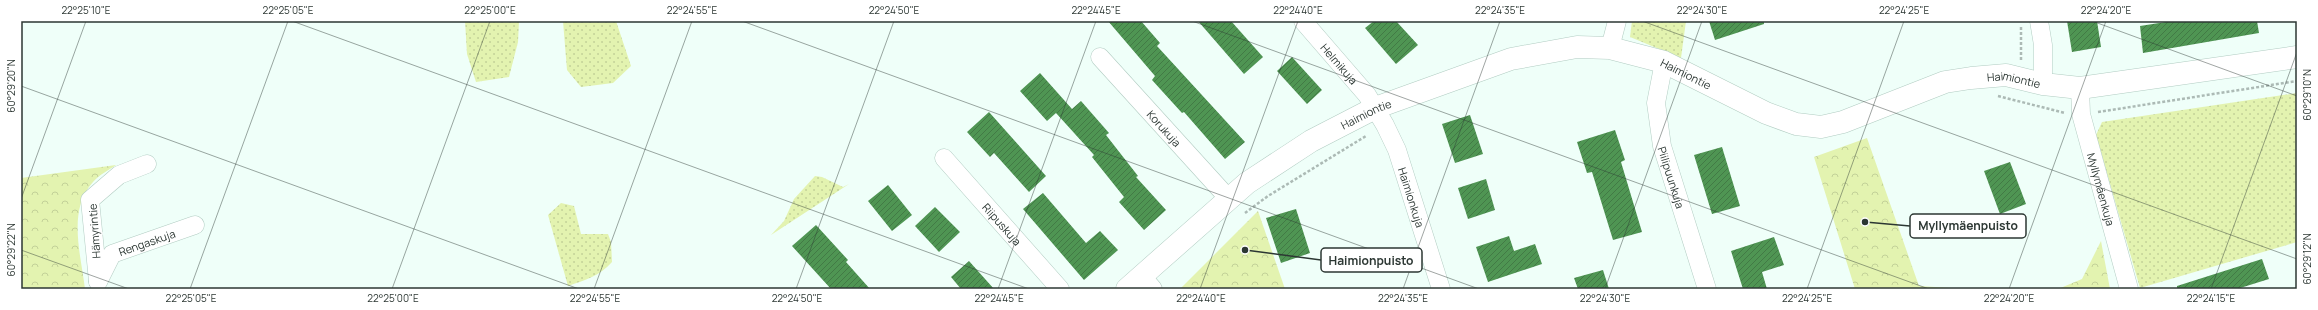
<svg xmlns="http://www.w3.org/2000/svg" width="2318" height="310" font-family="Manrope,sans-serif">
<style>
.grass{fill:url(#grass-dots)}
.forest{fill:url(#forest-crowns)}
.building{fill:url(#building-hatch)}
.lines{fill:none;stroke-linecap:round;stroke-linejoin:round}
.minor-casing{stroke:#b1ccc2;stroke-width:19}
.tertiary-casing{stroke:#b1ccc2;stroke-width:23}
.path{stroke:#acbab5;stroke-width:2.5;stroke-dasharray:3 2;stroke-linecap:butt}
.minor{stroke:#fff;stroke-width:18}
.tertiary{stroke:#fff;stroke-width:22}
.ticks{fill:none;stroke:#2c3733;stroke-width:1;stroke-opacity:0.45}
.labels{text-anchor:middle;dominant-baseline:central;stroke-width:3;stroke-linejoin:round;paint-order:stroke}
.street-label{font-size:11px;fill:#2c3733;stroke:#fff}
.leader{fill:none;stroke:#2c3733;stroke-width:1.5}
.callout-dot{fill:#2c3733;stroke:#fff;stroke-width:1.5}
.callout{fill:#fff;stroke:#2c3733;stroke-width:1.5}
.callout-label{font-size:12px;text-anchor:middle;font-weight:bold;fill:#2c3733}
.neatline{fill:none;stroke:#2c3733;stroke-width:1.5}
.ticks-label{font-size:10px;text-anchor:middle;fill:#2c3733}
</style>
<defs>
<pattern id="grass-dots" width="8" height="8" patternUnits="userSpaceOnUse"><rect width="8" height="8" fill="#e3f3b0"/><path d="M2 2h.1M6 6h.1" fill="none" stroke="#c3d198" stroke-width="1.8" stroke-linecap="round"/></pattern>
<pattern id="forest-crowns" width="20" height="18" patternUnits="userSpaceOnUse"><rect width="20" height="18" fill="#e3f3b0"/><path d="M2 6a3 3 0 1 1 6 0M12 15a3 3 0 1 1 6 0" fill="none" stroke="#c3d198"/></pattern>
<pattern id="building-hatch" width="6" height="6" patternUnits="userSpaceOnUse"><rect width="6" height="6" fill="#4f9553"/><path d="M-1 1l2-2M0 6l6-6M5 7l2-2" fill="none" stroke="#427a45"/></pattern>
</defs>
<rect width="100%" height="100%" fill="#effff9"/>
<g class="grass">
<polygon points="465,21 519,21 518,42 509,77 476,82 467,54"/>
<polygon points="563,21 616,21 631,66 613,83 581,87 567,70"/>
<polygon points="1632,21 1686,21 1681,58 1630,37"/>
<polygon points="2297,93 2297,242 2140,288 2096,135 2102,122"/>
<polygon points="815,176 822,177 843,187 849,184 771,235 784,221 794,199"/>
<path d="M 561,203 L 574,206 L 581,234 L 608,234 L 611,242 L 612,262 C 600,276 585,280 568,286 L 548,215 Z"/>
</g>
<g class="forest">
<polygon points="1867,138 1919,286 1968,289 1855,289 1814,157"/>
<path d="M 116,165 C 109,170 99,175 93,182 C 67,210 81,255 85,289 L 21,289 L 21,178 Z"/>
<polygon points="1258,211 1285,289 1180,289"/>
<polygon points="2101,241 2110,289 2058,289 2082,279"/>
</g>
<g class="building">
<polygon points="1108,21 1141,21 1160,43 1157,46 1245,142 1225,159 1184,112 1182,113 1152,80 1155,76"/>
<polygon points="1198,21 1231,21 1263,57 1244,74"/>
<polygon points="1374,21 1396,21 1418,45 1396,64 1365,28"/>
<polygon points="1709,21 1764,21 1764,24 1715,40"/>
<polygon points="2067,21 2097,21 2101,47 2072,52"/>
<polygon points="2172,21 2257,21 2259,33 2143,53 2140,26"/>
<polygon points="1292,57 1322,90 1307,104 1277,71"/>
<polygon points="1040,73 1072,109 1081,101 1109,133 1106,135 1138,176 1136,177 1166,210 1144,230 1119,202 1124,197 1092,157 1094,155 1056,113 1047,121 1020,91"/>
<polygon points="989,112 1046,176 1029,192 994,153 990,157 967,132"/>
<polygon points="1470,115 1483,154 1455,163 1442,124"/>
<polygon points="1615,130 1625,160 1621,162 1642,232 1613,240 1592,172 1587,173 1577,142"/>
<polygon points="1722,147 1740,206 1712,214 1694,155"/>
<polygon points="2010,162 2026,204 2000,214 1984,171"/>
<polygon points="1486,179 1495,210 1468,219 1458,188"/>
<polygon points="888,185 912,215 892,231 868,201"/>
<polygon points="1043,193 1086,243 1100,231 1118,250 1084,280 1023,209"/>
<polygon points="935,207 960,232 939,252 915,226"/>
<polygon points="1296,209 1310,253 1281,263 1266,218"/>
<polygon points="816,225 848,260 846,262 870,289 831,289 792,246"/>
<polygon points="1509,236 1514,251 1535,244 1542,264 1488,282 1476,247"/>
<polygon points="1774,237 1784,265 1762,272 1767,289 1743,289 1731,251"/>
<polygon points="2262,259 2269,279 2237,289 2177,289 2177,286"/>
<polygon points="969,261 994,289 961,289 951,277"/>
<polygon points="1603,270 1609,289 1578,289 1574,278"/>
</g>
<g class="lines">
<defs>
<g id="minor">
<path id="s1" d="M 1303,21 L 1367,95 L 1385,125 L 1397,150 L 1441,289"/>
<polyline points="2039,21 2043,45 2043,84"/>
<polyline points="1610,48 1617,21"/>
<path id="s2" d="M 1100,57 L 1229,199"/>
<path id="s3" d="M 1664,62 L 1656,103 L 1662,146 L 1707,289"/>
<path id="s4" d="M 2080,88 L 2081,114 L 2129,289"/>
<path id="s5" d="M 944,158 L 1060,289"/>
<polyline points="1142,276 1153,289"/>
<polyline points="98,281 90,200 119,175 147,164"/>
<path id="s6" d="M 98,282 L 112,254 L 195,225"/>
</g>
<g id="tertiary">
<path id="s7" d="M 1127,289 L 1247,183 L 1311,141 L 1375,108 L 1511,59 L 1577,47 L 1610,48 L 1664,62 L 1766,113 L 1796,124 L 1821,127 L 1843,122 L 1945,82 L 1971,78 L 2006,75 L 2043,84 L 2080,88 L 2297,57"/>
</g>
</defs>
<use href="#minor" class="minor-casing"/>
<use href="#tertiary" class="tertiary-casing"/>
<g class="path">
<polyline points="2021,60 2021,27"/>
<polyline points="1998,96 2065,113"/>
<polyline points="2098,112 2297,81"/>
<polyline points="1245,213 1268,196 1366,136"/>
</g>
<use href="#minor" class="minor"/>
<use href="#tertiary" class="tertiary"/>
</g>
<path class="ticks" d="M 292,21 L 1029,289M 742,21 L 1479,289M 1192,21 L 1929,289M 1642,21 L 2297,259M 2092,21 L 2297,96M 21,86 L 579,289M 21,199 L 86,21M 21,250 L 129,289M 190,289 L 288,21M 392,289 L 490,21M 594,289 L 692,21M 796,289 L 894,21M 998,289 L 1096,21M 1200,289 L 1298,21M 1403,289 L 1500,21M 1605,289 L 1702,21M 1807,289 L 1904,21M 2009,289 L 2106,21M 2211,289 L 2297,52"/>
<g class="labels">
<g class="street-label">
<text stroke="none"><textPath href="#s1" startOffset="56">Helmikuja</textPath></text>
<text stroke="none"><textPath href="#s7" startOffset="634">Haimiontie</textPath></text>
<text stroke="none"><textPath href="#s7" startOffset="982">Haimiontie</textPath></text>
<text stroke="none"><textPath href="#s7" startOffset="298">Haimiontie</textPath></text>
<text stroke="none"><textPath href="#s2" startOffset="96">Korukuja</textPath></text>
<text stroke="none"><textPath href="#s3" startOffset="118">Piilipuunkuja</textPath></text>
<text stroke="none"><textPath href="#s4" startOffset="104">Myllymäenkuja</textPath></text>
<text stroke="none"><textPath href="#s1" startOffset="210">Haimionkuja</textPath></text>
<text stroke="none"><textPath href="#s5" startOffset="88">Riipuskuja</textPath></text>
<text transform="translate(94 231) rotate(-94)">Hämyrintie</text>
<text stroke="none"><textPath href="#s6" startOffset="68">Rengaskuja</textPath></text>
</g>
</g>
<path class="leader" d="M1865 222L1910 226M1245 250L1321 260"/>
<g class="callout-dot">
<circle cx="1865" cy="222" r="4"/>
<circle cx="1245" cy="250" r="4"/>
</g>
<g class="callout">
<rect x="1910" y="214" width="116" height="24" rx="4"/>
<rect x="1321" y="248" width="101" height="24" rx="4"/>
</g>
<g class="callout-label">
<text x="1968" y="230">Myllymäenpuisto</text>
<text x="1371" y="265">Haimionpuisto</text>
</g>
<rect width="2318" height="310" fill="none" stroke="#ffffff" stroke-width="44"/>
<rect x="22" y="22" width="2274" height="266" class="neatline"/>
<g class="ticks-label">
<text x="86" y="14">22°25'10"E</text>
<text x="288" y="14">22°25'05"E</text>
<text x="490" y="14">22°25'00"E</text>
<text x="692" y="14">22°24'55"E</text>
<text x="894" y="14">22°24'50"E</text>
<text x="1096" y="14">22°24'45"E</text>
<text x="1298" y="14">22°24'40"E</text>
<text x="1500" y="14">22°24'35"E</text>
<text x="1702" y="14">22°24'30"E</text>
<text x="1904" y="14">22°24'25"E</text>
<text x="2106" y="14">22°24'20"E</text>
<text transform="translate(11 86) rotate(-90)" y="4">60°29'20"N</text>
<text transform="translate(2307 95) rotate(-90)" y="4">60°29'10"N</text>
<text transform="translate(11 250) rotate(-90)" y="4">60°29'22"N</text>
<text transform="translate(2307 259) rotate(-90)" y="4">60°29'12"N</text>
<text x="191" y="302">22°25'05"E</text>
<text x="393" y="302">22°25'00"E</text>
<text x="595" y="302">22°24'55"E</text>
<text x="797" y="302">22°24'50"E</text>
<text x="999" y="302">22°24'45"E</text>
<text x="1201" y="302">22°24'40"E</text>
<text x="1403" y="302">22°24'35"E</text>
<text x="1605" y="302">22°24'30"E</text>
<text x="1807" y="302">22°24'25"E</text>
<text x="2009" y="302">22°24'20"E</text>
<text x="2211" y="302">22°24'15"E</text>
</g>
</svg>
